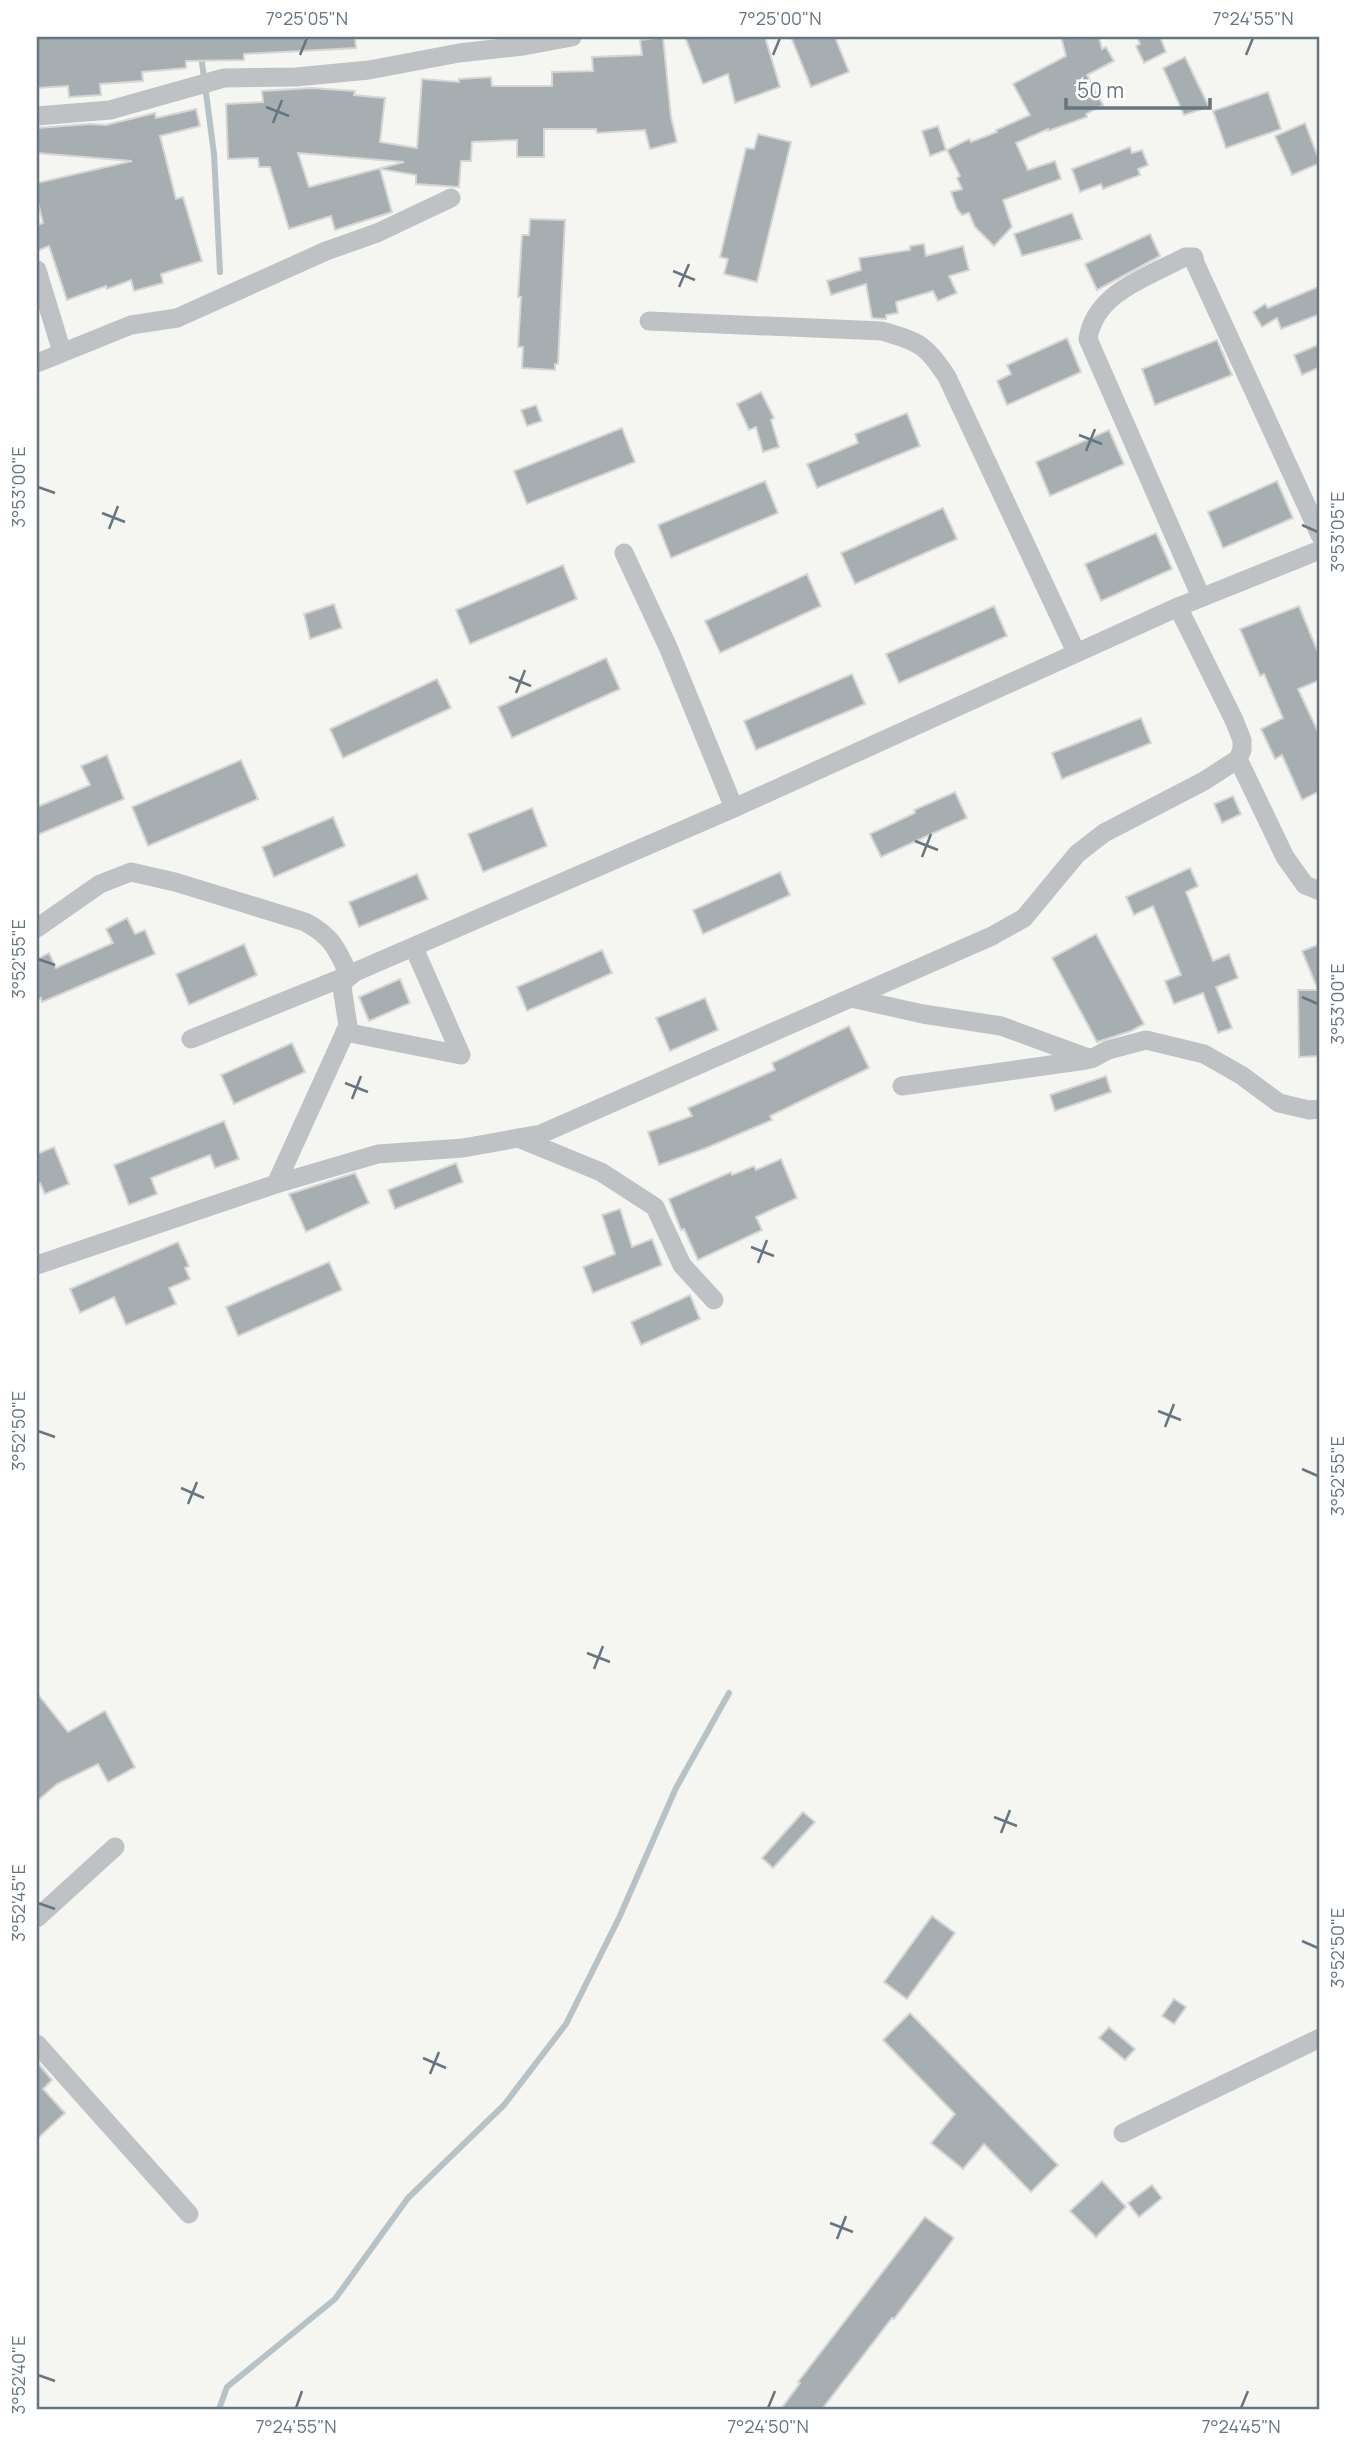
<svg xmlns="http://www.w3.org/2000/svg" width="1357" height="2446" font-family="Manrope,sans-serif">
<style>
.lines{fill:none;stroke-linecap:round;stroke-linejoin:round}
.stream{stroke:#b7c2c6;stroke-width:6}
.building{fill:#a6aeb2;stroke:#d6d6d4;stroke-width:2;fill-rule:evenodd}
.minor{stroke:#bec2c5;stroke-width:19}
.ticks{fill:none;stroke:#667681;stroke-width:2.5}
.neatline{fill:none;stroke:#667681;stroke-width:2.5}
.ticks-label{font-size:18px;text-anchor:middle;fill:#667681}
</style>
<rect width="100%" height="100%" fill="#f5f5f2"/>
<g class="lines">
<g class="stream">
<polyline points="201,55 214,154 220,272"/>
<polyline points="219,2409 227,2387 335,2299 408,2198 504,2105 566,2024 619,1918 676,1788 729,1693"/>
</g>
</g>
<g class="building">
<polygon points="355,37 356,48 244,54 244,60 186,61 186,68 142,72 143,81 100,84 101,95 69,97 68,86 37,88 37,38"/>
<path d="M 663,37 L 671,117 L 677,142 L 650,149 L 645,130 L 597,133 L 596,129 L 544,129 L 544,157 L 517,157 L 517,140 L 472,142 L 471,161 L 461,161 L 459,187 L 416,184 L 416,175 L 380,169 L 392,212 L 335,230 L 331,216 L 289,229 L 270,167 L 259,167 L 258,158 L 228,159 L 226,104 L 263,102 L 262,91 L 312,88 L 355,91 L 354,95 L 385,98 L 380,142 L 417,148 L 422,79 L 459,82 L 459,79 L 491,77 L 492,86 L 552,86 L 552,72 L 593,71 L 592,57 L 642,55 L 640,40 ZM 298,153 L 404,162 L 309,187 Z"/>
<polygon points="685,37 765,37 780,87 735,103 728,74 703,84"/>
<polygon points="791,37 835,37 849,72 811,87"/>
<polygon points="1061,37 1099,37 1102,49 1106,47 1114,61 1087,75 1103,105 1086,114 1087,117 1048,131 1048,129 1016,143 1028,170 1055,161 1061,179 1003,200 1012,227 994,246 975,227 969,213 962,215 957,209 951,192 962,189 957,178 960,176 947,150 969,139 971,142 997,132 996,130 1030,115 1013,84 1066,56"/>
<polygon points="1137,37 1160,37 1166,52 1144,63 1136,46 1140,44"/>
<polygon points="1185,57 1209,107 1184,115 1163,68"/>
<polygon points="1268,92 1281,129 1226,148 1213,111"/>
<polygon points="196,109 200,126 160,136 176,199 183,197 202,261 161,274 163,283 134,291 131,280 107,289 106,286 67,300 49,246 37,251 37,225 43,223 37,198 37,183 132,161 37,153 37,128 90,124 106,125 155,113 156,118"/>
<polygon points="1305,123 1320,163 1292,175 1275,136"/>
<polygon points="938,126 946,150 930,156 922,131"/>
<polygon points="758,134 791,142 757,282 724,274 728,259 720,257 746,148 754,149"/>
<polygon points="1130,147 1132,153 1142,150 1148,165 1138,169 1140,175 1103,189 1101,184 1080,192 1072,169"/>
<polygon points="1072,213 1082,239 1022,256 1014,234"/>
<polygon points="530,219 565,220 558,364 555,364 555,370 522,368 523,347 518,347 521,297 518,297 522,235 529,235"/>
<polygon points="1150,234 1160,256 1097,290 1085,264"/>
<polygon points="924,244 926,256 963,246 969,270 949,276 957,293 938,301 933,291 896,302 898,313 886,315 886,319 872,318 866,284 831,295 827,281 861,270 859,258 910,250 910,246"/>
<polygon points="1320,286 1320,314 1281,329 1277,318 1262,327 1253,312 1265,304 1268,308"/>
<polygon points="1067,338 1081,372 1007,405 997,381 1011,374 1007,365"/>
<polygon points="1217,340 1232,375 1155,405 1142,369"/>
<polygon points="1320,344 1320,367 1302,375 1294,355"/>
<polygon points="761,392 774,418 771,420 779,447 763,452 756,427 749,430 737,404"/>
<polygon points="536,405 542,421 527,426 521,410"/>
<polygon points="907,413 920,446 817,488 807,464 858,443 855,434"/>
<polygon points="622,428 635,462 527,504 514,471"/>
<polygon points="1109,430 1124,464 1050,496 1036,462"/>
<polygon points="765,481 778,513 671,558 658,525"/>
<polygon points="1277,481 1293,518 1223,548 1208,512"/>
<polygon points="943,508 957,539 855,584 841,553"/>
<polygon points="1156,533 1172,569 1101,601 1085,564"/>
<polygon points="563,565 577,599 470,644 456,610"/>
<polygon points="807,574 821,606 720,653 705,621"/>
<polygon points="334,604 342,628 310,639 304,614"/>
<polygon points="994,606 1007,636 899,683 886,654"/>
<polygon points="1299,606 1317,650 1320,649 1320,680 1298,689 1320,736 1320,791 1302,800 1282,755 1275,759 1261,729 1283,718 1264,674 1260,676 1240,629"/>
<polygon points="606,658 620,689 512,738 498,707"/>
<polygon points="852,674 865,704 756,750 744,721"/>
<polygon points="437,679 451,708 343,758 330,729"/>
<polygon points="1141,718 1151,743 1062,779 1052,753"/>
<polygon points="107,755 124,799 37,835 37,807 90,785 81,766"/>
<polygon points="241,760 258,799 148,846 132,807"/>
<polygon points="955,792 967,818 881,857 870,834 915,813 914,810"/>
<polygon points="1233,796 1241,814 1222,823 1214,804"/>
<polygon points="532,808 547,846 483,872 468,834"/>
<polygon points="333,817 345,846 274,877 262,847"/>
<polygon points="1190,868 1198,886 1186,892 1213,961 1229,954 1238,978 1216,987 1232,1028 1218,1033 1203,993 1174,1004 1165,981 1181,975 1153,906 1134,915 1126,897"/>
<polygon points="780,872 790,895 703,934 693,910"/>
<polygon points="417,874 428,899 359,927 349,902"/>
<polygon points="127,918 135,934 145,930 155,954 42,1002 41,998 37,1001 37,959 49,953 56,968 113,943 106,929"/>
<polygon points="1096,934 1144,1024 1131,1031 1097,1042 1052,958"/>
<polygon points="244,944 257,975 189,1005 176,974"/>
<polygon points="1320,944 1320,1056 1299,1057 1298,990 1318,990 1302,951"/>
<polygon points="602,950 612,973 527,1011 517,987"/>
<polygon points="400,979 410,1003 369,1021 359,997"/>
<polygon points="705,998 718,1030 670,1051 656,1018"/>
<polygon points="849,1026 869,1068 770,1116 772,1120 706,1148 659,1165 648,1132 692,1116 688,1108 775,1070 772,1063"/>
<polygon points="292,1043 305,1072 234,1104 221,1075"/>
<polygon points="1106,1076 1111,1092 1055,1111 1050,1095"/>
<polygon points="224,1121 239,1159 215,1168 210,1155 151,1178 157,1194 129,1205 114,1165"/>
<polygon points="54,1147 69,1184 45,1194 40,1183 37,1184 37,1154"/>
<polygon points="781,1159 797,1198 756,1217 762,1230 698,1260 684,1229 681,1230 669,1199 731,1172 732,1175 754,1166 756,1170"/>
<polygon points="456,1163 463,1182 395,1209 388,1190"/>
<polygon points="355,1173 369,1203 306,1232 289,1194"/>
<polygon points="620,1209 632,1247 652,1239 662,1265 593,1293 583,1267 615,1254 602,1215"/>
<polygon points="178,1242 189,1266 185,1268 190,1279 169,1288 176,1304 126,1325 114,1297 80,1313 70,1289"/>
<polygon points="329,1262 342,1290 238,1336 226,1307"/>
<polygon points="690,1295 700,1319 641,1345 631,1322"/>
<polygon points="37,1693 68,1732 105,1711 135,1767 108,1782 98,1764 57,1784 37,1801"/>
<polygon points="803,1812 815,1822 773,1868 762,1858"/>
<polygon points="932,1916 955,1933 907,1999 884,1982"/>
<polygon points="1174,1999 1186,2007 1174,2024 1162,2016"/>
<polygon points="910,2013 1058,2165 1031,2192 984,2144 963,2169 931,2143 955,2114 883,2040"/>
<polygon points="1109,2027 1135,2049 1125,2060 1099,2038"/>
<polygon points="37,2062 52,2080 43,2089 65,2113 37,2139"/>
<polygon points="1102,2181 1126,2207 1096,2237 1070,2211"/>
<polygon points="1152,2185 1162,2198 1139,2217 1128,2203"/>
<polygon points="925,2217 954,2238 921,2283 894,2319 892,2318 822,2409 781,2409 800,2383 798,2382"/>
</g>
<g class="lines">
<g class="minor">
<polyline points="37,116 110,110 224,78 296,77 369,70 459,53 523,46 572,37"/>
<polyline points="37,270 62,352"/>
<path d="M 649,321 L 882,331 C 919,342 926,344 947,377 L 1076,652"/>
<polyline points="37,363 131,325 177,318 326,251 377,233 451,198"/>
<polyline points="624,553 668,647 734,808"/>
<path d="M 1201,597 L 1088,339 C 1095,292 1148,277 1185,257 L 1194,257 L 1195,263 L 1320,535"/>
<polyline points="1238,759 1285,857 1305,885 1320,891"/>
<path d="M 37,928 L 100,884 L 131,872 L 175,882 L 305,922 C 332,936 337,949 349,975 L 191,1039"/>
<polyline points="851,998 923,1014 1001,1026 1091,1059 1108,1050 1146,1040 1204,1054 1241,1075 1279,1103 1309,1110 1320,1109"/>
<polyline points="345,1032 461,1055 414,948"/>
<polyline points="902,1086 1086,1060"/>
<polyline points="518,1138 601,1172 655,1207 682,1265 714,1300"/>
<polyline points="276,1184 378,1154 463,1148 541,1134 992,936 1024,918 1077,854 1104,833 1204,781 1238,759 1242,750 1242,740 1234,720 1178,607"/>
<polyline points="37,1265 276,1184 348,1026 342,987 345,980 355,972 734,808 1178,607 1320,550"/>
<polyline points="37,1918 115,1847"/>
<polyline points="37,2044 189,2214"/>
<polyline points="1123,2133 1320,2038"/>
</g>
</g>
<path class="ticks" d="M 300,55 L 307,38M 773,55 L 780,38M 1246,55 L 1253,38M 266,107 L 289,116M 273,123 L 282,100M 673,271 L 695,280M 679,287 L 689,264M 1079,435 L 1102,444M 1086,451 L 1095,429M 38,487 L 55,493M 102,513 L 125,522M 1302,525 L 1318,532M 109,529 L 118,506M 509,677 L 531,686M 516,693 L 525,670M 915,841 L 938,850M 922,857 L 931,834M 38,959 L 55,965M 1302,997 L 1318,1004M 345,1083 L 368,1092M 352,1099 L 361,1076M 751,1247 L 774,1256M 758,1263 L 767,1240M 1158,1411 L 1181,1420M 1165,1427 L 1174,1404M 38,1431 L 55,1437M 1302,1469 L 1318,1476M 181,1488 L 204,1498M 188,1504 L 197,1482M 587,1653 L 610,1662M 594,1669 L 603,1646M 994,1817 L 1017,1826M 1001,1833 L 1010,1810M 38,1903 L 55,1909M 1302,1941 L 1318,1948M 423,2058 L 446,2068M 430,2074 L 439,2052M 830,2223 L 853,2232M 837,2239 L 846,2216M 38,2375 L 55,2381M 296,2408 L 302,2391M 768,2408 L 775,2391M 1241,2408 L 1248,2391"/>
<rect width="1357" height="2446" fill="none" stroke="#ffffff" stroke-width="77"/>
<path d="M1066 98v10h144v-10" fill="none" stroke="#667681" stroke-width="3.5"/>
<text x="1077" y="98" font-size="21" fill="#667681" stroke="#ffffff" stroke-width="5" paint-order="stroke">50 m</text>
<rect x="38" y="38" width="1280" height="2370" class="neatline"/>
<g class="ticks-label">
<text x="307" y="25">7°25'05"N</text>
<text x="780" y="25">7°25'00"N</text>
<text x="1253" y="25">7°24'55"N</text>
<text transform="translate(19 487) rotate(-90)" y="6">3°53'00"E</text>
<text transform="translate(1338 532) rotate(-90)" y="6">3°53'05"E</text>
<text transform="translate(19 959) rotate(-90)" y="6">3°52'55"E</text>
<text transform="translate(1338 1004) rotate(-90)" y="6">3°53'00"E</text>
<text transform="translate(19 1431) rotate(-90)" y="6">3°52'50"E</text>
<text transform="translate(1338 1476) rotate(-90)" y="6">3°52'55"E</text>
<text transform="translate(19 1903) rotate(-90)" y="6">3°52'45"E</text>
<text transform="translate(1338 1948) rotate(-90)" y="6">3°52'50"E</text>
<text transform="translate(19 2375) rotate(-90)" y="6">3°52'40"E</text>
<text x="296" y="2433">7°24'55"N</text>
<text x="768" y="2433">7°24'50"N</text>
<text x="1241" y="2433">7°24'45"N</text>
</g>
</svg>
